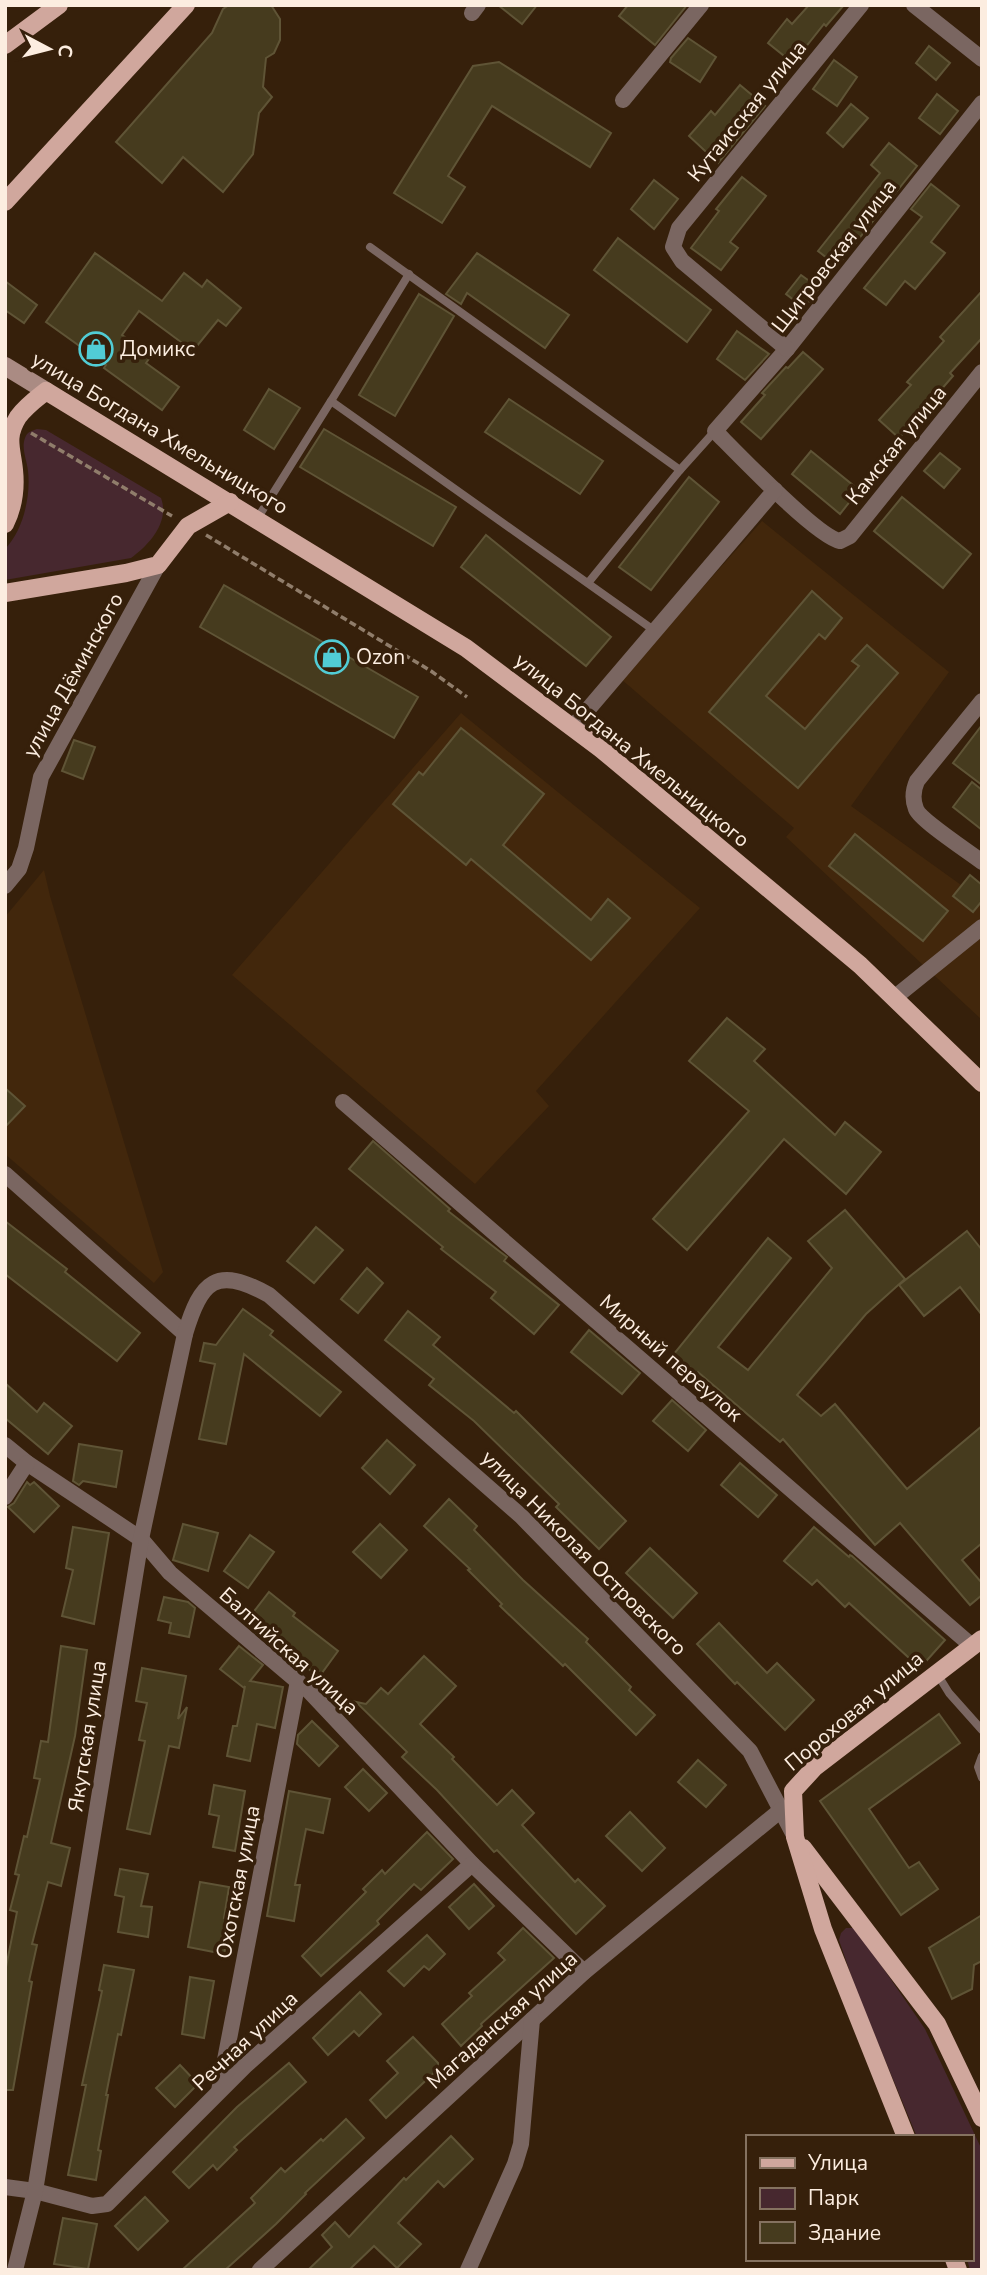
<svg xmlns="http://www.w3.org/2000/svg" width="987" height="2275" font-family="'Nunito Sans',sans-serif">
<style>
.built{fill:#42270c}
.green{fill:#47282f}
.building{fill:#463b1e;stroke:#5f5436;stroke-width:2}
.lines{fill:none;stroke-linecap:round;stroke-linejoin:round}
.path{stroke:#907d6b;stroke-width:3.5;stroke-dasharray:7 3.5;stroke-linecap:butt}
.service{stroke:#7a6661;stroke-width:8}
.minor{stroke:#7a6661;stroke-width:16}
.secondary{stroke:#aa8b83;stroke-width:18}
.primary{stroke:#d0a79d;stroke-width:18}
.labels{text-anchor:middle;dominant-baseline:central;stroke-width:7;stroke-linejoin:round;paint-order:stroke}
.street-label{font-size:21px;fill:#fcede0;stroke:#36200b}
.poi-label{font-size:21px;fill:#fcede0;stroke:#36200b;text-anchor:start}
</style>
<rect width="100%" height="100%" fill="#36200b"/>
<g class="built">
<polygon points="762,521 949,672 851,806 982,900 982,1020 786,837 794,828 621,679"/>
<polygon points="461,713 700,908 536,1091 549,1106 475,1184 232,975"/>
<polygon points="44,870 50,896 163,1272 154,1283 5,1154 5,917"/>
</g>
<g class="green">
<path d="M 37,429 L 46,430 L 161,498 C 170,522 149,545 131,558 L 5,580 L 5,549 C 23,531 31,496 28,471 C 27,460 21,449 25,438 C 27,432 31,431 37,429 Z"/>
<polygon points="846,1928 853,1928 859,1933 925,2029 982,2150 982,2270 970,2270 967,2259 971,2259 971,2137 917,2137 856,1990 839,1940 841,1933"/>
</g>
<g class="building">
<polygon points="229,5 271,5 280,19 280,40 274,53 266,58 263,87 272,97 259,113 253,154 223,192 183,157 162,183 116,142 212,33 223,9"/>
<polygon points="498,5 537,5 522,24"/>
<polygon points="628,5 687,5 655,45 619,16"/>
<polygon points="809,5 844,5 826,26 824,24 793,63 768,43 787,19 792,24"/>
<polygon points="688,38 716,57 700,82 670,62 671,58"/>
<polygon points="929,46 950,63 936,80 916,63"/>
<polygon points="834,60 857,77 837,106 813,89"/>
<polygon points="499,62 611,133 590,167 492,106 448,176 465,187 442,223 394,193 473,66"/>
<polygon points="740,85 765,106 718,163 689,136 711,111 715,115"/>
<polygon points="937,94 958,111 940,134 919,118"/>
<polygon points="851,104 868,118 843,147 827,133"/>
<polygon points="889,143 917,166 837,266 818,251 880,173 871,165"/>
<polygon points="742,177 766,196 730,242 738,248 721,270 691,248 719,211 716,209"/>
<polygon points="654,180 678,199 654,229 631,209"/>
<polygon points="931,184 959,206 931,242 945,253 915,289 905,281 886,305 864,288 922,217 911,209"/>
<polygon points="618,238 711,310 687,342 594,270"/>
<polygon points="95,253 162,301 184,273 202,287 207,280 241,308 226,326 218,320 193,351 139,311 122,335 151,356 146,363 179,387 162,410 104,368 106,365 46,322"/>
<polygon points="477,253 569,315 545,348 467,293 461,304 446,294"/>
<polygon points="801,275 819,288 804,308 786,294"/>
<polygon points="5,281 37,305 24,323 5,310"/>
<polygon points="982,291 982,338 950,373 953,376 899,438 879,420 911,385 907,382 944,341 940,337"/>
<polygon points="419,294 454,316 395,416 359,395"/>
<polygon points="737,331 769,354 745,380 717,359"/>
<polygon points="803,352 823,369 761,439 741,422 765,395 762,393 786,367 788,368"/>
<polygon points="269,389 300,408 274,449 244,430"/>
<polygon points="509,399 603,461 580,494 485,432"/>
<polygon points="324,429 456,507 433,546 300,467"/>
<polygon points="811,451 859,490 840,514 792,474"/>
<polygon points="940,453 960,469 944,488 924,471"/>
<polygon points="689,477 719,502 651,590 619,567"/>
<polygon points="902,497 971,554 943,588 874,531"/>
<polygon points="486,535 611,637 586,666 461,567"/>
<polygon points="224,585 418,697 394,738 200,627"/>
<polygon points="812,591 842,618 825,639 819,634 766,696 805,729 859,666 852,661 867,645 898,673 798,788 709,712"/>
<polygon points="982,725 982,785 953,763"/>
<polygon points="461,728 544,794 503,845 591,920 608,899 630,918 591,960 471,859 466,865 393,804 419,772 423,775"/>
<polygon points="74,740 95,747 83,779 62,771"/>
<polygon points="972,782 982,790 982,830 953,807"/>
<polygon points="855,834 948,911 923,941 829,866"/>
<polygon points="970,875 982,885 982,901 973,912 953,896"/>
<polygon points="727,1018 765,1049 754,1061 835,1135 845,1122 881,1152 846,1194 784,1139 687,1250 653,1219 749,1111 689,1061"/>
<polygon points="5,1088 25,1106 5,1127"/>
<polygon points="373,1141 450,1209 448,1211 499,1251 507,1257 504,1261 559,1305 534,1334 491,1298 496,1292 441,1249 443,1247 349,1169"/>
<polygon points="845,1210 905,1279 866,1314 797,1395 821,1416 835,1404 907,1489 982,1426 982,1543 962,1560 982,1583 982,1595 970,1605 900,1523 875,1545 783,1439 780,1442 698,1372 697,1373 673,1355 768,1238 791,1258 718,1347 748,1370 832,1268 808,1241"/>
<polygon points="5,1221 67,1269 65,1272 140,1333 117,1361 5,1274"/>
<polygon points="316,1227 343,1250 314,1283 287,1261"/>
<polygon points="967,1231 982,1250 982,1315 960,1287 924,1316 899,1285"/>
<polygon points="367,1268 383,1283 358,1313 341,1299"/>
<polygon points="243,1309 273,1331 270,1335 341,1392 320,1416 244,1354 226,1444 199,1439 215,1364 200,1361 204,1343 216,1345"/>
<polygon points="408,1311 440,1337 433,1345 514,1413 516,1411 626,1521 599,1549 556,1507 559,1504 474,1421 429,1385 434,1379 385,1340"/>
<polygon points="589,1330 640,1373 622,1394 571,1352"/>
<polygon points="5,1383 37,1412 44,1403 72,1426 48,1454 5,1418"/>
<polygon points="672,1400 706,1430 688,1451 653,1421"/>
<polygon points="387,1440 415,1465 390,1494 362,1468"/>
<polygon points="79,1444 122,1451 116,1487 83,1481 79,1485 73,1481"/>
<polygon points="740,1463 777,1495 758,1517 721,1485"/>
<polygon points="27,1482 30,1485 34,1482 59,1506 34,1532 8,1507 14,1503"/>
<polygon points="449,1499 477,1526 474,1530 523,1580 588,1639 586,1642 631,1687 629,1690 655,1715 636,1735 565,1664 563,1666 500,1606 502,1604 468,1570 470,1569 424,1526"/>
<polygon points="183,1524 218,1533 208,1571 173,1560"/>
<polygon points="380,1524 407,1550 381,1578 353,1552"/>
<polygon points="73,1527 109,1533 94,1624 62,1616 73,1570 66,1568"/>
<polygon points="814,1527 849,1557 850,1555 852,1556 945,1640 920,1668 849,1603 845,1607 817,1580 812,1585 784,1561"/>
<polygon points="250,1535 274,1552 248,1588 224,1571"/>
<polygon points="650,1548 697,1593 673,1618 626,1573"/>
<polygon points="269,1592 295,1613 293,1616 338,1651 319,1677 279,1646 276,1649 253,1630 256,1626 248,1619"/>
<polygon points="164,1597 188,1602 195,1608 189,1637 169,1633 171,1623 158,1620"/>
<polygon points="719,1623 767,1673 777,1663 814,1700 785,1730 737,1682 735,1684 697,1644"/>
<polygon points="61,1646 87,1650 75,1736 51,1843 70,1848 61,1886 48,1882 32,1944 37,1945 29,1981 32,1982 13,2090 5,2090 5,1972 17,1912 10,1910 19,1875 15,1874 24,1836 27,1837 40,1779 34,1778 41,1741 48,1742"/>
<polygon points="239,1646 263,1665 250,1681 283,1687 275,1728 257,1724 250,1761 227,1756 233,1726 237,1726 245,1686 244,1688 220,1669"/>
<polygon points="424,1656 456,1686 420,1724 454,1757 452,1759 497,1805 512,1790 534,1813 522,1825 575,1882 578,1879 605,1906 576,1934 497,1850 494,1852 437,1790 402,1757 407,1752 356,1702 366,1704 381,1688 388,1694"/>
<polygon points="142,1668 186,1676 178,1719 187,1707 179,1748 169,1746 150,1834 127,1829 145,1741 139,1740 147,1703 136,1701"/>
<polygon points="939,1714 960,1743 869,1809 909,1868 919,1862 938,1889 901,1915 820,1801"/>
<polygon points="312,1721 338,1746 319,1766 297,1744 298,1735"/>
<polygon points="698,1760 726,1785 706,1807 678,1782"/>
<polygon points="363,1769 387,1793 369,1811 345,1787"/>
<polygon points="214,1785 245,1791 235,1851 213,1847 219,1816 209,1814"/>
<polygon points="289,1791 330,1799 323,1833 306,1829 295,1885 300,1885 294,1921 267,1916"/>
<polygon points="630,1812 665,1848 642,1871 606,1836"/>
<polygon points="427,1832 453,1859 421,1890 414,1884 377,1921 379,1924 321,1976 302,1956 366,1892 363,1889 382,1870 385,1874"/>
<polygon points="120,1869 148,1874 141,1906 152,1907 148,1937 118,1932 124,1897 115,1895"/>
<polygon points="200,1882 229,1887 224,1918 231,1919 224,1954 188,1947"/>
<polygon points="474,1884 494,1906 469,1929 449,1907"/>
<polygon points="982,1915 982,1961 974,1965 972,1989 952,1999 929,1948"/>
<polygon points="523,1928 554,1958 481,2024 482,2026 461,2046 442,2024 472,1996 469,1993 505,1960 498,1953"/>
<polygon points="427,1935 445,1954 429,1970 424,1966 404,1986 388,1971"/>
<polygon points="104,1965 134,1970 121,2035 118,2034 106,2095 108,2095 98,2150 101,2151 96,2180 68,2175 86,2085 82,2085 102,1991 99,1990"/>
<polygon points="190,1977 214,1981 204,2038 182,2034"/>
<polygon points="360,1992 381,2014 359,2036 354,2031 328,2055 313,2038"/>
<polygon points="413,2037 438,2063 438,2069 386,2118 370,2100 398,2073 387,2061"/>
<polygon points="289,2063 306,2082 234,2147 237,2150 217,2170 213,2165 189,2188 173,2172 237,2107"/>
<polygon points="180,2065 198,2084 175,2107 156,2088"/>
<polygon points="346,2119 364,2138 305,2193 306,2194 276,2224 225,2270 182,2270 255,2203 251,2198 281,2168 285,2172 321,2139 323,2141"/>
<polygon points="451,2136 473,2159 444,2187 438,2181 398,2223 421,2244 397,2268 374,2246 349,2270 308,2270 332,2247 322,2235 335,2222 349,2237 404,2178 406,2180"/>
<polygon points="145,2197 168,2221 138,2250 115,2226"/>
<polygon points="63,2218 97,2224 88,2269 54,2264"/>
</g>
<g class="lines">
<g class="path">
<polyline points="31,433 172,516"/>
<polyline points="206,535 431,671 467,697"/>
</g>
<g class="service">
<polyline points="370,247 680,470 715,431"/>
<polyline points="331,401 409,274"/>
<polyline points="257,519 331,401 655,631"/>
<polyline points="588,583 680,470"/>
<polyline points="936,1672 949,1693 982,1730"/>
<polyline points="982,1756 978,1767 982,1778"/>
</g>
<g class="minor">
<polyline points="914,5 982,59"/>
<polyline points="472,13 478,5"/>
<polyline points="623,100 701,5"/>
<path d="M 982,103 L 787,349 L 715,431 C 736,452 817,537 840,541 L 850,536 L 982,372"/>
<polyline points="787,349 682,261 673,247 679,228 861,5"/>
<path d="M 982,701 L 917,781 C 913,790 912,799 916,809 C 920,820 969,852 982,862"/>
<polyline points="573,727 775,490"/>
<polyline points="5,886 19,869 26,848 41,777 158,565"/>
<polyline points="894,998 982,927"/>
<polyline points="343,1102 972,1646"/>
<polyline points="5,1174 185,1334"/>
<polyline points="5,1445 27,1463 141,1539 170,1573 310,1692 472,1864 584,1972"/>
<polyline points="5,1497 27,1463"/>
<polyline points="219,2091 298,1681"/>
<polyline points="5,2187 35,2191 92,2206 107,2204 245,2066 472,1864"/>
<path d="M 15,2270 L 35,2191 L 141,1539 L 185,1334 C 201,1281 216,1265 269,1295 L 521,1516 L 750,1751 L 795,1837"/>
<polyline points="260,2270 584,1972 781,1810"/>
<polyline points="468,2270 515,2164 521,2144 532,2020"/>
</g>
<polyline class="secondary" points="5,366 46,391"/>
<g class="primary">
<polyline points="5,45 59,5"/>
<polyline points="5,202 186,5"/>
<path d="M 5,524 C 13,508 16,489 14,470 C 12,449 5,438 18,417 C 26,406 36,399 46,391 L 466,648 L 601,749 L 860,965 L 982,1083"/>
<polyline points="5,593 126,573 158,565 188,526 230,502"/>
<polyline points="803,1848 937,2024 982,2118"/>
<polyline points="906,2137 823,1929 795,1837 793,1791 815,1767 982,1639"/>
<polyline points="954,2259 958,2270"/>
</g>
</g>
<defs>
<symbol id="shop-ring" viewBox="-11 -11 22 22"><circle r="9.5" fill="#36200b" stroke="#51ccd5" stroke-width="1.5"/><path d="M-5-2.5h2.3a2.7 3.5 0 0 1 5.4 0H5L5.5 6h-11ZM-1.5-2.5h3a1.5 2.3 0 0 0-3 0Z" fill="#51ccd5"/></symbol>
</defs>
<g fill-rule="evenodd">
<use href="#shop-ring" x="77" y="330" width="38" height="38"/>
<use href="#shop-ring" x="313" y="638" width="38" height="38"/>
</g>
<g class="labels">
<g class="street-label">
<text transform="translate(747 111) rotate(-51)">Кутаисская улица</text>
<text transform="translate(834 256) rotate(-52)">Щигровская улица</text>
<text transform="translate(160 433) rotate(31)">улица Богдана Хмельницкого</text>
<text transform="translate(896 445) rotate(-51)">Камская улица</text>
<text transform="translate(73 675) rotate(-61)">улица Дёминского</text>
<text transform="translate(632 750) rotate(39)">улица Богдана Хмельницкого</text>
<text transform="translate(671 1358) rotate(41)">Мирный переулок</text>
<text transform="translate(584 1553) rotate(45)">улица Николая Островского</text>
<text transform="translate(289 1651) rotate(42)">Балтийская улица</text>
<text transform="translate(854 1711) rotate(-40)">Пороховая улица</text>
<text transform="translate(87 1736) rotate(-81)">Якутская улица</text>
<text transform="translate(238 1882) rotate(-79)">Охотская улица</text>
<text transform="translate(502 2020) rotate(-42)">Магаданская улица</text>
<text transform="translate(245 2041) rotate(-43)">Речная улица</text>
</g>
<g class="poi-label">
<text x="120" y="349">Домикс</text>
<text x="356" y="657">Ozon</text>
</g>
</g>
<rect width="987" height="2275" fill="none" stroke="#fcede0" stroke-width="14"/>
<rect x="746" y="2135" width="228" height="126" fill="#36200b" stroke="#857260" stroke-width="2"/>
<rect x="760" y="2158" width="35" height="10" fill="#d0a79d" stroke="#857260" stroke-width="2"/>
<text x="808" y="2170" font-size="21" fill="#fcede0">Улица</text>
<rect x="760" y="2188" width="35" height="21" fill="#47282f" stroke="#857260" stroke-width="2"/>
<text x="808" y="2205" font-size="21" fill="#fcede0">Парк</text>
<rect x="760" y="2222" width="35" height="21" fill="#463b1e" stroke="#857260" stroke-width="2"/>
<text x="808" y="2240" font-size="21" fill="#fcede0">Здание</text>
<g transform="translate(49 49) rotate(97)" stroke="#36200b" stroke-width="5" paint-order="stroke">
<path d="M0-5L12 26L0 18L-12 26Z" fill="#fcede0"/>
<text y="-10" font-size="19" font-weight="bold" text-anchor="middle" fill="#fcede0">С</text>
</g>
</svg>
